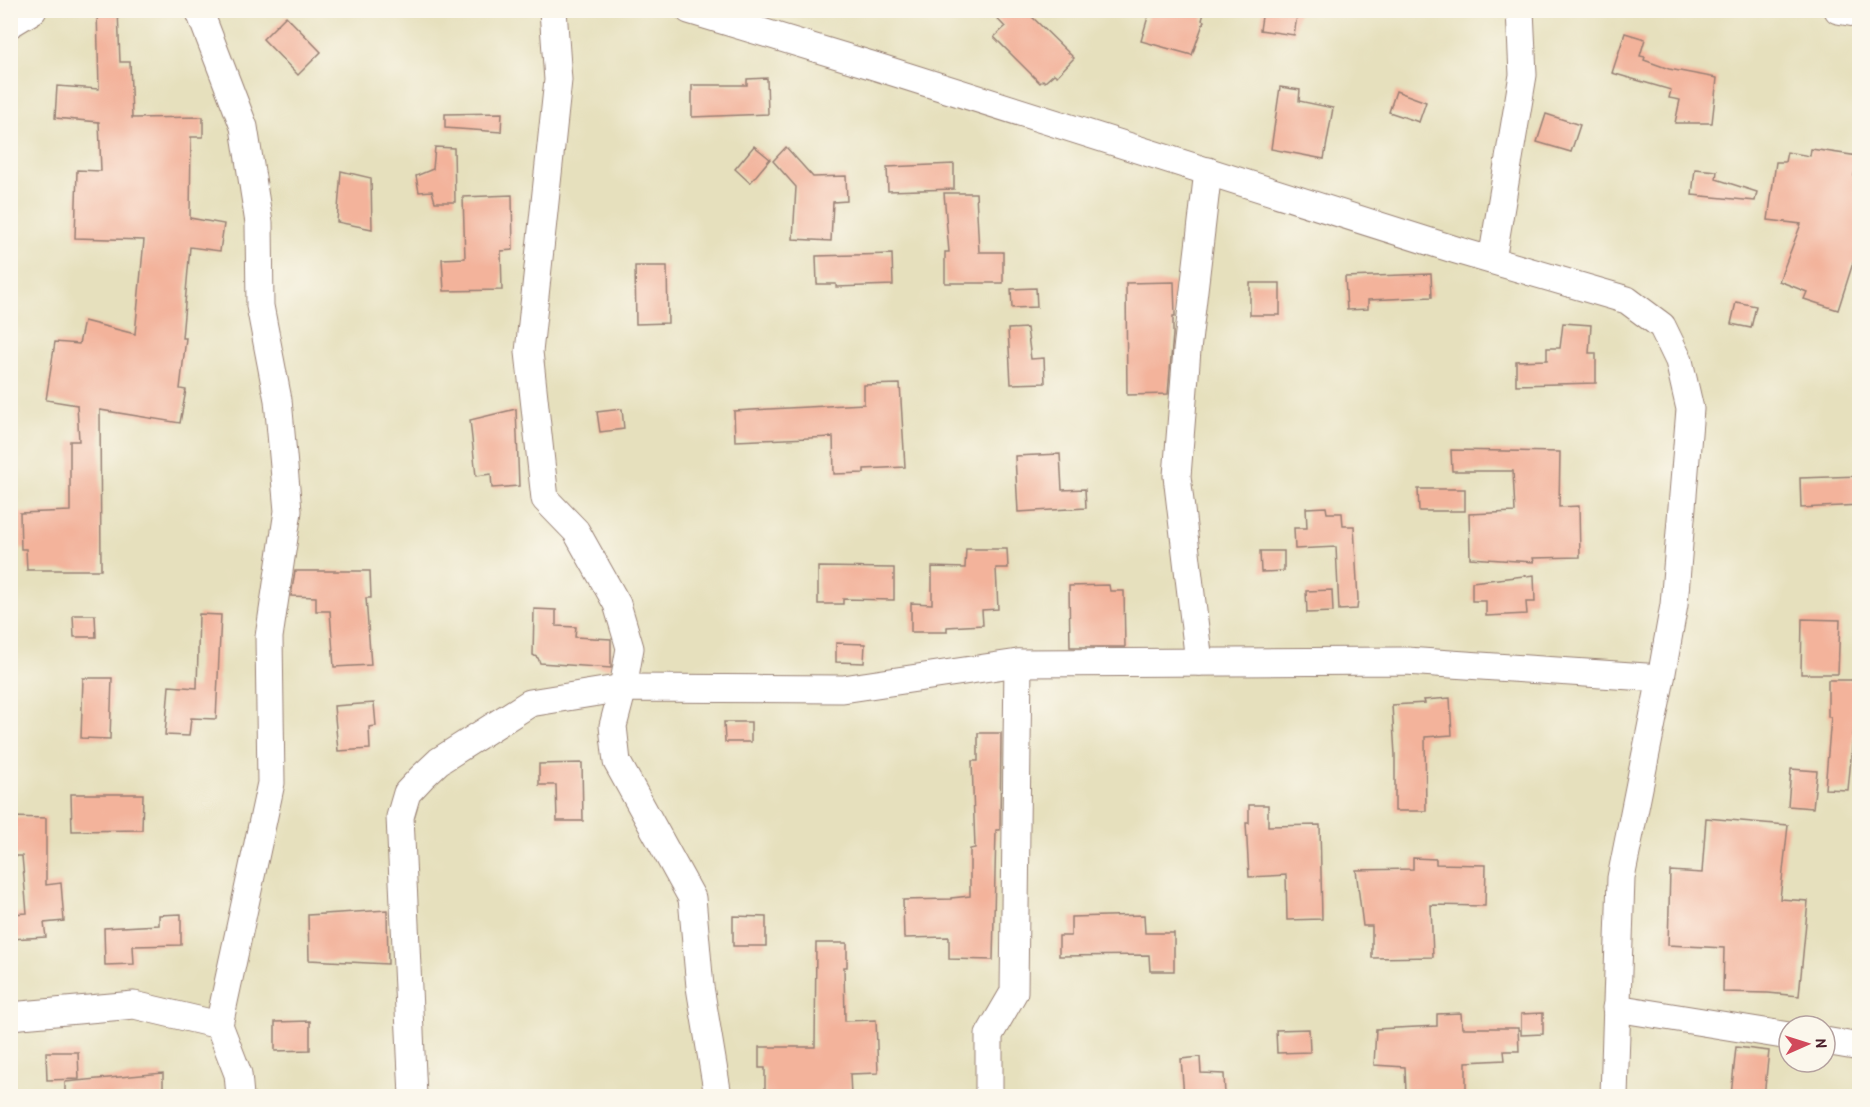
<svg xmlns="http://www.w3.org/2000/svg" width="1870" height="1107" font-family="'Patrick Hand',sans-serif">
<style>
.building{fill:#f3b39b}
.lines{fill:none;stroke-linecap:round;stroke-linejoin:round}
.minor-casing{stroke:#988074;stroke-width:29}
.minor{stroke:#fff;stroke-width:27}
</style>
<rect width="100%" height="100%" fill="#fbf7ec"/>
<filter id="ink" filterUnits="userSpaceOnUse"><feTurbulence type="fractalNoise" baseFrequency=".0167" numOctaves="2"/><feDisplacementMap in="SourceGraphic" scale="12" xChannelSelector="R" yChannelSelector="G"/><feConvolveMatrix kernelMatrix="1 2 1 2 8 2 1 2 1" color-interpolation-filters="sRGB"/></filter>
<filter id="wash" filterUnits="userSpaceOnUse"><feTurbulence type="fractalNoise" baseFrequency=".008" numOctaves="4" result="noise"/><feDisplacementMap in="SourceGraphic" scale="24" xChannelSelector="R" yChannelSelector="G"/><feGaussianBlur stdDeviation="1.35" result="paint"/><feColorMatrix in="noise" values="0 0 0 0 0 0 0 0 0 0 0 0 0 0 0 0 0 1.4 0 .05"/><feComposite in="paint" operator="in"/></filter>
<g filter="url(#wash)">
<rect width="100%" height="100%" fill="#e6e0bd"/>
<g id="blocks">
<g class="building">
<polygon points="97,10 118,10 120,62 130,62 132,118 203,117 203,137 191,137 190,218 224,224 220,251 190,247 182,338 186,338 180,389 186,390 180,423 100,410 101,570 27,570 26,549 21,549 20,513 70,511 70,441 79,441 77,405 46,400 55,342 79,344 84,321 135,334 144,240 75,238 77,170 101,171 99,122 55,118 57,86 99,89"/>
<polygon points="989,10 1025,10 1074,58 1057,76 1054,74 1045,82 1043,80 1040,83 994,37 1005,27"/>
<polygon points="1150,10 1205,10 1202,20 1204,21 1192,55 1141,41"/>
<polygon points="1263,10 1298,10 1294,35 1260,30"/>
<polygon points="286,16 321,52 298,75 263,39"/>
<polygon points="1625,33 1645,39 1640,56 1645,57 1644,60 1669,69 1717,78 1712,123 1675,123 1680,100 1669,98 1671,90 1612,73"/>
<polygon points="767,78 768,114 692,117 692,85 747,85 747,79"/>
<polygon points="1280,87 1300,90 1299,101 1333,108 1324,159 1271,149"/>
<polygon points="1396,91 1426,102 1419,122 1389,112"/>
<polygon points="502,113 501,132 445,128 445,114"/>
<polygon points="1546,114 1580,125 1571,152 1537,142"/>
<polygon points="754,146 770,159 750,183 735,169"/>
<polygon points="435,147 454,148 455,202 435,202 432,191 419,192 416,176 433,169"/>
<polygon points="786,147 813,177 846,176 847,201 833,202 831,241 793,239 796,187 773,161"/>
<polygon points="1811,149 1858,156 1854,176 1860,177 1860,265 1853,263 1838,310 1804,299 1807,292 1779,281 1801,224 1768,220 1776,162 1785,162 1787,152 1810,156"/>
<polygon points="954,164 954,189 888,191 887,167"/>
<polygon points="1695,169 1717,171 1716,179 1757,192 1755,201 1692,195"/>
<polygon points="341,171 371,178 372,229 337,222"/>
<polygon points="944,193 976,193 979,252 1003,252 1003,283 945,283 945,252 949,252"/>
<polygon points="512,195 513,250 501,251 502,290 444,291 442,259 465,258 463,197"/>
<polygon points="892,254 893,285 836,287 836,284 817,284 816,256"/>
<polygon points="635,266 667,266 668,323 636,324"/>
<polygon points="1431,274 1432,297 1368,300 1368,309 1347,310 1345,277"/>
<polygon points="1174,282 1175,316 1173,316 1173,334 1168,394 1127,395 1126,283"/>
<rect x="1250" y="283" width="30" height="32"/>
<polygon points="1036,288 1037,307 1012,308 1011,289"/>
<polygon points="1736,302 1756,306 1751,328 1731,324"/>
<polygon points="1563,323 1591,325 1589,353 1596,353 1596,383 1516,385 1516,361 1547,360 1547,348 1560,348"/>
<polygon points="1027,328 1031,359 1044,358 1045,383 1011,384 1008,329"/>
<polygon points="900,384 905,467 864,469 864,473 834,474 833,437 735,441 734,411 864,404 864,385"/>
<polygon points="516,409 519,486 492,488 491,474 476,476 470,420"/>
<polygon points="622,409 624,429 600,432 597,412"/>
<polygon points="1451,450 1560,452 1559,507 1579,506 1580,557 1533,558 1534,562 1470,558 1469,514 1515,512 1513,471 1452,471"/>
<polygon points="1060,454 1062,490 1085,489 1086,508 1018,512 1015,456"/>
<polygon points="1860,476 1860,505 1801,508 1800,478"/>
<polygon points="1418,489 1465,489 1465,511 1419,511"/>
<polygon points="1326,507 1327,513 1342,513 1343,526 1354,526 1358,600 1357,609 1339,610 1336,547 1295,549 1294,528 1307,528 1306,508"/>
<polygon points="966,549 1007,549 1008,568 996,568 998,609 982,610 983,625 947,627 947,632 911,632 911,603 932,604 932,567 965,568"/>
<polygon points="1260,551 1284,551 1284,571 1261,572"/>
<polygon points="818,567 894,568 894,600 843,599 843,604 818,604"/>
<polygon points="295,571 370,571 371,598 366,598 371,665 334,667 330,611 316,611 316,597 291,596"/>
<polygon points="1534,575 1535,602 1526,602 1527,614 1486,616 1486,601 1472,601 1472,582"/>
<polygon points="1109,585 1110,591 1124,591 1125,647 1070,647 1069,586"/>
<polygon points="1332,590 1333,612 1307,613 1306,591"/>
<polygon points="534,609 556,610 556,626 576,627 575,637 611,639 611,668 540,663 538,658 533,655"/>
<polygon points="199,614 221,615 216,719 191,718 189,736 165,735 169,686 197,688"/>
<polygon points="73,615 95,615 96,637 74,637"/>
<polygon points="1802,619 1840,620 1838,674 1801,674"/>
<polygon points="836,643 865,644 864,663 836,662"/>
<polygon points="83,678 112,678 110,739 81,738"/>
<polygon points="1828,680 1860,680 1860,717 1855,717 1848,790 1825,789 1831,717 1828,717"/>
<polygon points="1450,698 1452,735 1425,737 1426,811 1395,811 1395,755 1392,705 1425,703 1424,700"/>
<polygon points="374,703 376,726 369,727 370,749 338,751 334,706"/>
<polygon points="724,722 751,722 751,742 725,742"/>
<polygon points="978,733 1001,733 1000,830 996,830 993,960 949,959 949,937 904,938 903,900 951,899 951,898 970,896 970,849 975,848 972,761 978,761"/>
<polygon points="582,763 583,821 557,821 556,785 539,785 539,764"/>
<polygon points="1791,769 1817,771 1813,808 1788,806"/>
<polygon points="71,794 143,794 142,830 72,831"/>
<polygon points="1249,805 1268,805 1268,826 1320,825 1322,919 1287,920 1286,875 1249,877 1246,823 1249,823"/>
<polygon points="10,817 46,818 46,885 61,883 64,921 44,923 46,937 10,939 10,914 27,913 22,856 10,856"/>
<polygon points="1706,818 1788,825 1780,899 1808,901 1799,996 1768,993 1723,992 1724,948 1668,945 1670,871 1702,873"/>
<polygon points="1413,858 1436,859 1436,864 1486,865 1485,906 1431,905 1433,957 1372,958 1372,926 1363,926 1356,870 1413,869"/>
<polygon points="387,910 388,964 309,960 308,915"/>
<polygon points="181,914 181,945 133,946 134,964 105,965 104,928 159,925 159,915"/>
<polygon points="1144,915 1145,933 1174,933 1174,971 1150,971 1149,955 1059,956 1059,936 1071,936 1071,917"/>
<polygon points="733,916 766,917 766,946 733,946"/>
<polygon points="816,943 847,943 847,967 844,967 845,1021 876,1020 878,1073 850,1074 851,1096 765,1096 765,1068 759,1068 759,1047 815,1047"/>
<polygon points="1461,1013 1462,1028 1518,1028 1519,1051 1504,1051 1505,1060 1466,1062 1466,1096 1439,1096 1438,1091 1406,1093 1405,1067 1374,1065 1376,1029 1437,1026 1437,1014"/>
<polygon points="1543,1013 1543,1034 1521,1035 1521,1014"/>
<polygon points="310,1021 310,1050 275,1051 275,1022"/>
<polygon points="1309,1029 1310,1052 1277,1053 1276,1030"/>
<polygon points="1736,1047 1769,1051 1764,1096 1731,1096"/>
<polygon points="46,1052 78,1052 79,1079 47,1080"/>
<polygon points="1200,1057 1201,1073 1224,1074 1225,1096 1184,1096 1181,1059"/>
<polygon points="163,1073 163,1096 65,1096 65,1082"/>
</g>
</g>
</g>
<g filter="url(#ink)">
<use href="#blocks" fill-opacity="0" stroke="#988074" stroke-width="1.5"/>
<g class="lines">
<defs>
<g id="minor">
<polyline points="199,10 244,127 259,223 260,306 278,400 288,511 269,637 271,783 219,1025"/>
<polyline points="553,10 558,80 529,352 545,499 576,531 617,604 630,648 623,688 613,726 617,762 692,898 700,987 718,1096"/>
<polyline points="689,10 871,65 1456,250 1627,300 1662,326 1679,361 1690,409 1674,605 1661,678 1621,878 1614,1096"/>
<polyline points="1838,10 1860,14"/>
<polyline points="10,24 33,10"/>
<polyline points="1492,260 1523,75 1520,10"/>
<polyline points="1199,662 1177,476 1187,350 1208,171"/>
<polyline points="1616,1008 1789,1036"/>
<polyline points="10,1016 134,1005 219,1025 238,1074 240,1096"/>
<polyline points="1825,1041 1860,1047"/>
<polyline points="413,1096 400,817 407,793 422,777 439,761 530,703 623,688 843,689 1018,663 1406,661 1661,678"/>
<polyline points="989,1096 989,1035 1014,992 1018,663"/>
</g>
</defs>
<use href="#minor" class="minor-casing"/>
<use href="#minor" class="minor"/>
</g>
</g>
<rect width="1870" height="1107" fill="none" stroke="#fbf7ec" stroke-width="36"/>
<g transform="translate(1807 1044) rotate(87)"><circle r="28" fill="#fbf7ec" stroke="#b4a19f" stroke-width="1.5"/>
<path d="M0-4.5L10 22L0 15L-10 22Z" fill="#d1495b"/>
<text y="-9" font-size="16" font-weight="bold" text-anchor="middle" fill="#4a1f2b">N</text>
</g>
</svg>
